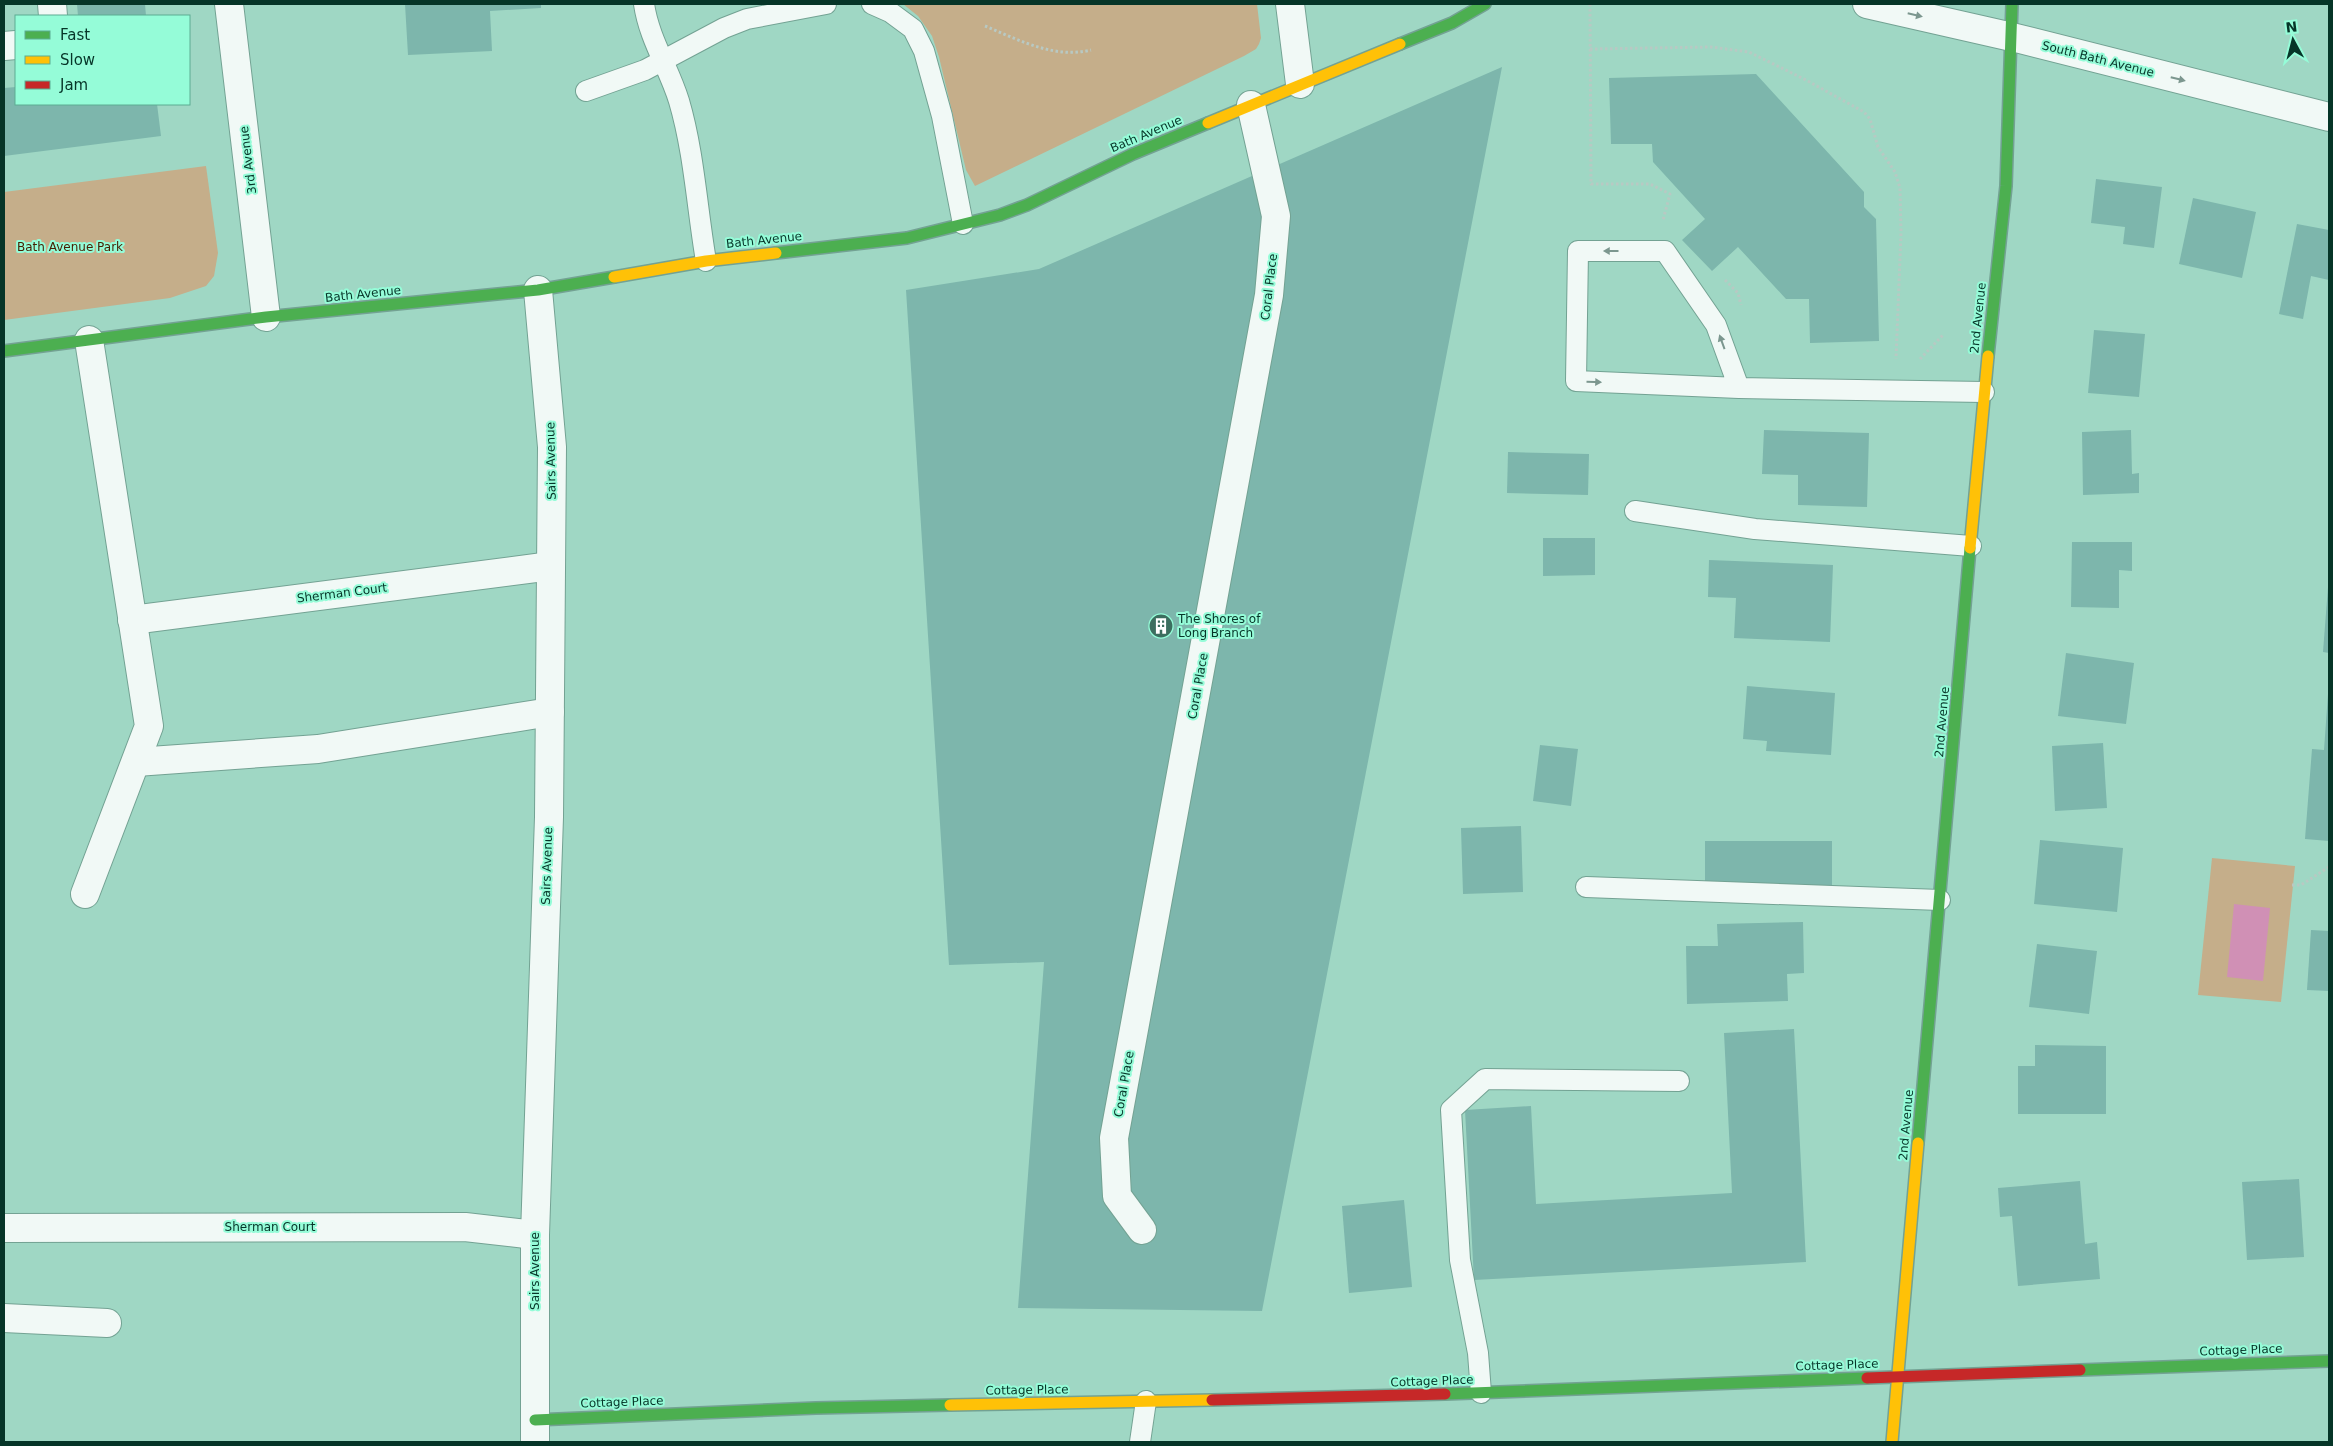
<svg xmlns="http://www.w3.org/2000/svg" width="2333" height="1446" font-family="'DejaVu Sans',sans-serif">
<style>
.green{fill:#c5ae8a}
.water{fill:#d090b5}
.building{fill:#7db6ac}
.lines{fill:none;stroke-linecap:round;stroke-linejoin:round}
.lane-casing{stroke:#73a293;stroke-width:22}
.street-casing{stroke:#73a293;stroke-width:30}
.fast-casing{stroke:#73a293;stroke-width:14}
.slow-casing{stroke:#73a293;stroke-width:14}
.jam-casing{stroke:#73a293;stroke-width:14}
.path{stroke:#b8c9c3;stroke-width:3;stroke-dasharray:2.5 2.5;stroke-linecap:butt}
.lane{stroke:#f1f9f6;stroke-width:20}
.street{stroke:#f1f9f6;stroke-width:28}
.fast{stroke:#4caf50;stroke-width:11}
.slow{stroke:#ffc107;stroke-width:11}
.jam{stroke:#c62828;stroke-width:11}
.oneway{fill:#7c978f}
.labels{text-anchor:middle;dominant-baseline:central;stroke-width:4;stroke-linejoin:round;paint-order:stroke}
.street-label{font-size:12px;fill:#063528;stroke:#95fcd8}
.park-label{font-size:12px;fill:#471d01;stroke:#95fcd8}
.poi-label{font-size:12px;fill:#063528;stroke:#95fcd8;text-anchor:start}
</style>
<rect width="100%" height="100%" fill="#9fd7c4"/>
<g class="green">
<polygon points="903,4 1257,4 1261,38 1259,44 1256,49 1244,56 975,186 966,170 939,57 932,36 918,16"/>
<polygon points="206,166 218,253 214,276 206,286 170,298 4,320 4,192"/>
<polygon points="2212,858 2295,866 2281,1002 2198,995"/>
</g>
<polygon class="water" points="2234,904 2270,908 2263,981 2227,977"/>
<g class="building">
<polygon points="77,4 145,4 146,16 78,16"/>
<polygon points="405,4 541,4 541,8 490,11 492,51 408,55"/>
<polygon points="1502,67 1262,1311 1018,1308 1044,962 949,965 906,290 1039,269"/>
<polygon points="1756,74 1864,192 1864,207 1876,219 1879,341 1810,343 1809,299 1786,299 1738,247 1712,271 1682,240 1705,219 1653,162 1652,144 1611,144 1609,78"/>
<polygon points="16,87 16,104 157,104 161,136 4,156 4,88"/>
<polygon points="2096,179 2162,187 2154,248 2123,244 2125,227 2091,223"/>
<polygon points="2193,198 2256,212 2242,278 2179,264"/>
<polygon points="2297,224 2329,230 2329,280 2311,276 2303,319 2279,314"/>
<polygon points="2094,330 2145,334 2139,397 2088,393"/>
<polygon points="1764,430 1869,433 1867,507 1798,505 1798,475 1762,474"/>
<polygon points="2131,430 2132,474 2139,473 2139,493 2083,495 2082,432"/>
<polygon points="1508,452 1589,454 1588,495 1507,493"/>
<polygon points="1543,538 1595,538 1595,575 1543,576"/>
<polygon points="2072,542 2132,542 2132,571 2119,570 2119,608 2071,607"/>
<polygon points="1709,560 1833,565 1830,642 1734,638 1736,598 1708,597"/>
<polygon points="2328,587 2329,588 2329,653 2323,652"/>
<polygon points="2066,653 2134,663 2126,724 2058,716"/>
<polygon points="1747,686 1835,693 1831,755 1766,751 1767,741 1743,739"/>
<polygon points="2328,694 2329,841 2305,839 2312,749 2324,750"/>
<polygon points="2103,743 2107,808 2055,811 2052,746"/>
<polygon points="1540,745 1578,749 1571,806 1533,801"/>
<polygon points="1521,826 1523,892 1463,894 1461,828"/>
<polygon points="2040,840 2123,848 2117,912 2034,904"/>
<polygon points="1705,841 1832,841 1832,885 1705,886"/>
<polygon points="1803,922 1804,973 1787,974 1788,1001 1687,1004 1686,946 1718,946 1717,924"/>
<polygon points="2311,930 2329,931 2329,991 2307,990"/>
<polygon points="2037,944 2097,951 2089,1014 2029,1007"/>
<polygon points="1794,1029 1806,1262 1474,1280 1465,1110 1531,1106 1536,1204 1732,1193 1724,1033"/>
<polygon points="2035,1045 2106,1046 2106,1114 2018,1114 2018,1066 2035,1066"/>
<polygon points="2299,1179 2304,1257 2247,1260 2242,1182"/>
<polygon points="2080,1181 2085,1244 2097,1242 2100,1279 2018,1286 2012,1216 2000,1217 1998,1188"/>
<polygon points="1404,1200 1412,1287 1349,1293 1342,1206"/>
</g>
<g class="lines">
<defs>
<g id="lane">
<path d="M 644,4 C 649,39 669,68 679,101 C 694,152 697,208 706,261"/>
<polyline points="872,4 890,12 913,29 924,51 942,116 963,224"/>
<polyline points="586,91 645,70 724,28 747,19 826,4"/>
<polyline points="1739,388 1716,325 1665,251 1578,251 1576,381 1739,388 1984,392"/>
<polyline points="1635,511 1755,529 1971,546"/>
<polyline points="1586,887 1940,900"/>
<polyline points="1481,1393 1478,1353 1460,1260 1451,1110 1485,1079 1679,1081"/>
<polyline points="1140,1442 1146,1401"/>
</g>
<g id="street">
<polyline points="52,4 53,16"/>
<polyline points="229,4 266,317"/>
<polyline points="1290,4 1300,84"/>
<polyline points="1867,4 2012,37 2329,117"/>
<polyline points="4,46 16,45"/>
<polyline points="132,620 551,566"/>
<polyline points="136,762 318,749 550,712"/>
<polyline points="85,894 149,726 89,340"/>
<polyline points="4,1228 465,1227 535,1235"/>
<polyline points="1142,1230 1117,1196 1114,1138 1269,295 1276,216 1251,105"/>
<polyline points="4,1318 107,1323"/>
<polyline points="535,1442 535,1235 549,817 552,447 538,290"/>
</g>
<g id="fast">
<polyline points="1400,44 1452,23 1485,4"/>
<polyline points="776,253 907,238 1000,215 1027,205 1133,154 1208,123"/>
<polyline points="4,351 266,317 538,290 614,277"/>
<polyline points="1988,356 2006,186 2012,4"/>
<polyline points="1918,1143 1970,548"/>
<polyline points="2080,1370 2329,1361"/>
<polyline points="1445,1394 1867,1378"/>
<polyline points="535,1420 816,1408 950,1405"/>
</g>
<g id="slow">
<polyline points="1208,123 1400,44"/>
<polyline points="614,277 706,261 776,253"/>
<polyline points="1970,548 1988,356"/>
<polyline points="950,1405 1212,1400"/>
<polyline points="1892,1442 1918,1143"/>
</g>
<g id="jam">
<polyline points="1867,1378 2080,1370"/>
<polyline points="1212,1400 1445,1394"/>
</g>
</defs>
<use href="#lane" class="lane-casing"/>
<use href="#street" class="street-casing"/>
<use href="#fast" class="fast-casing"/>
<use href="#slow" class="slow-casing"/>
<use href="#jam" class="jam-casing"/>
<g class="path">
<polyline points="1590,4 1591,184 1650,184 1670,194 1663,220"/>
<path d="M 985,26 C 1019,40 1054,59 1091,50"/>
<polyline points="1590,49 1711,47 1749,52 1806,80 1864,112 1870,119 1878,147 1895,172 1900,188 1901,233 1896,359"/>
<polyline points="1725,280 1738,293 1741,305"/>
<polyline points="1920,359 1943,335"/>
<polyline points="2292,885 2301,885 2329,867"/>
</g>
<use href="#lane" class="lane"/>
<use href="#street" class="street"/>
<use href="#fast" class="fast"/>
<use href="#slow" class="slow"/>
<use href="#jam" class="jam"/>
</g>
<defs><path id="oneway-solid" d="M-6-.8H1V-3.2L6.5 0L1 3.2V.8H-6Z" transform="scale(1.25)"/></defs>
<g class="oneway">
<use href="#oneway-solid" transform="translate(1915 15) rotate(13)"/>
<use href="#oneway-solid" transform="translate(2178 79) rotate(14)"/>
<use href="#oneway-solid" transform="translate(1611 251) rotate(180)"/>
<use href="#oneway-solid" transform="translate(1722 342) rotate(-110)"/>
<use href="#oneway-solid" transform="translate(1594 382) rotate(2)"/>
</g>
<defs>
<symbol id="building-disc" viewBox="-11 -11 22 22"><circle r="9.5" fill="#3c6e5f" stroke="#95fcd8"/><path d="M-4-6H4V6H1V3H-1V6H-4ZM-2.5-4.3h1.7v1.8h-1.7ZM.8-4.3h1.7v1.8H.8ZM-2.5-1h1.7V.8h-1.7ZM.8-1h1.7V.8H.8Z" fill="#fff"/></symbol>
</defs>
<g fill-rule="evenodd">
<use href="#building-disc" x="1147" y="612" width="28" height="28"/>
</g>
<g class="labels">
<g class="street-label">
<text transform="translate(2098 59) rotate(14)">South Bath Avenue</text>
<text transform="translate(1146 134) rotate(-23)">Bath Avenue</text>
<text transform="translate(248 160) rotate(-97)">3rd Avenue</text>
<text transform="translate(764 240) rotate(-6)">Bath Avenue</text>
<text transform="translate(1269 287) rotate(-83)">Coral Place</text>
<text transform="translate(363 294) rotate(-6)">Bath Avenue</text>
<text transform="translate(1978 318) rotate(-84)">2nd Avenue</text>
<text transform="translate(551 461) rotate(-91)">Sairs Avenue</text>
<text transform="translate(342 593) rotate(-7)">Sherman Court</text>
<text transform="translate(1198 686) rotate(-80)">Coral Place</text>
<text transform="translate(1942 722) rotate(-85)">2nd Avenue</text>
<text transform="translate(547 866) rotate(-88)">Sairs Avenue</text>
<text transform="translate(1124 1084) rotate(-80)">Coral Place</text>
<text transform="translate(1906 1125) rotate(-85)">2nd Avenue</text>
<text x="270" y="1227">Sherman Court</text>
<text transform="translate(535 1271) rotate(-90)">Sairs Avenue</text>
<text transform="translate(2241 1350) rotate(-2)">Cottage Place</text>
<text transform="translate(1837 1365) rotate(-2)">Cottage Place</text>
<text transform="translate(1432 1381) rotate(-2)">Cottage Place</text>
<text transform="translate(1027 1390) rotate(-1)">Cottage Place</text>
<text transform="translate(622 1402) rotate(-2)">Cottage Place</text>
</g>
<g class="park-label">
<text x="70" y="247">Bath Avenue Park</text>
</g>
<g class="poi-label">
<text x="1178" y="619">The Shores of<tspan x="1178" dy="14">Long Branch</tspan></text>
</g>
</g>
<rect width="2333" height="1446" fill="none" stroke="#063528" stroke-width="10"/>
<rect x="15" y="15" width="175" height="90" fill="#95fcd8" stroke="#5cac92"/>
<rect x="25" y="31" width="25" height="8" fill="#4caf50" stroke="#5cac92"/>
<text x="60" y="40" font-size="15" fill="#063528">Fast</text>
<rect x="25" y="56" width="25" height="8" fill="#ffc107" stroke="#5cac92"/>
<text x="60" y="65" font-size="15" fill="#063528">Slow</text>
<rect x="25" y="81" width="25" height="8" fill="#c62828" stroke="#5cac92"/>
<text x="60" y="90" font-size="15" fill="#063528">Jam</text>
<g transform="translate(2293 40) rotate(353)" stroke="#95fcd8" stroke-width="4" paint-order="stroke">
<path d="M0-4L9 19L0 12L-9 19Z" fill="#063528"/>
<text y="-8" font-size="14" font-weight="bold" text-anchor="middle" fill="#063528">N</text>
</g>
</svg>
